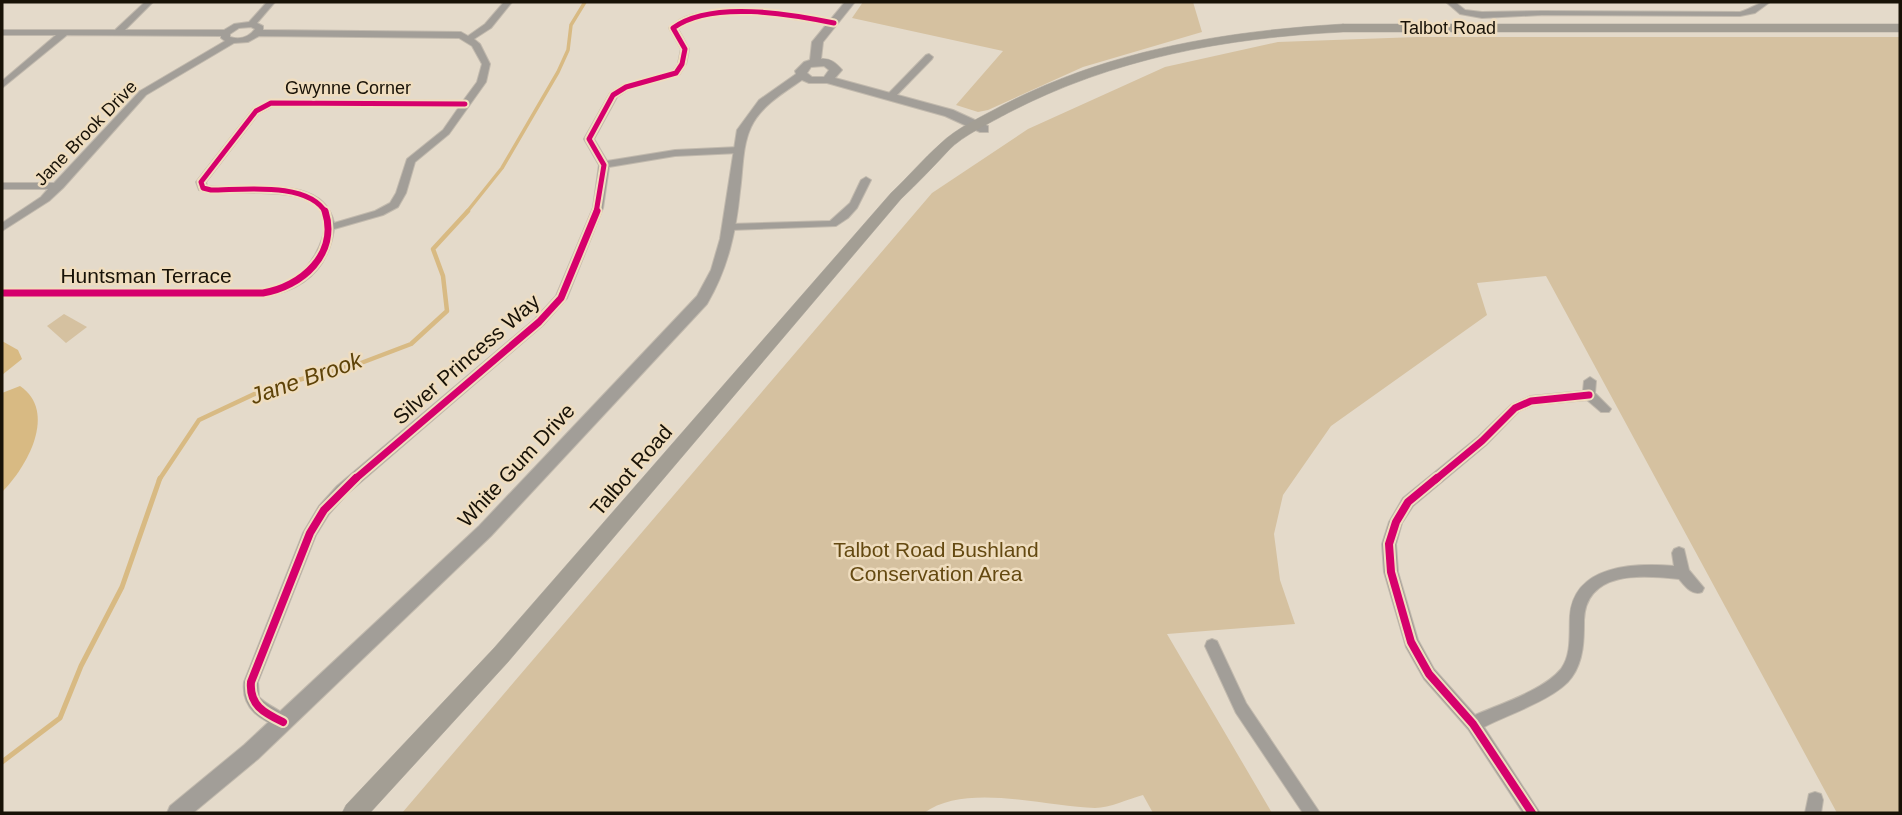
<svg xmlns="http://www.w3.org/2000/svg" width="1902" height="815" font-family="Arial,sans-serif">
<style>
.green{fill:#d5c1a0}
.water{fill:#d8ba83}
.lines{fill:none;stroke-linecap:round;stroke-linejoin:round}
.stream-far2{stroke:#d8ba83;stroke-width:3.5}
.stream-far1{stroke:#d8ba83;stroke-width:4.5}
.stream{stroke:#d8ba83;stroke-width:5}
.minor-casing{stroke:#c1b9ad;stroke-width:2}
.tertiary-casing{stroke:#c1b9ad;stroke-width:2}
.secondary-casing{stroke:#c1b9ad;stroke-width:1}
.minor{fill:#a29e98;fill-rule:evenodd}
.tertiary{fill:#a29e98;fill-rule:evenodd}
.secondary{fill:#a39e94;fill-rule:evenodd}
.cycleway-far2-casing{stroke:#efddbf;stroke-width:9}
.cycleway-far1-casing{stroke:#efddbf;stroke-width:11}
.cycleway-casing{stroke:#efddbf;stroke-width:12}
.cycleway-far2{stroke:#d6006c;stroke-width:5}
.cycleway-far1{stroke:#d6006c;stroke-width:7}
.cycleway{stroke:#d6006c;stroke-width:8}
.labels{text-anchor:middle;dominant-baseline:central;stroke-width:5;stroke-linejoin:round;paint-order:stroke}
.far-street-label{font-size:18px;fill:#181207;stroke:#efddbf}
.street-label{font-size:21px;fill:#181207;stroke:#efddbf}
.park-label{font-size:21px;fill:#644911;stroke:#efddbf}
.water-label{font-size:23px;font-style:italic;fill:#5e4308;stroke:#efddbf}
</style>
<rect width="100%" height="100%" fill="#e4daca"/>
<g class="green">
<polygon points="863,2 1193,2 1202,32 1083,67 988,110 978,112 956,105 1003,51 852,18"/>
<path d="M 1417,37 L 1900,37 L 1900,813 L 1837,813 L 1546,276 L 1477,283 L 1487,315 L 1331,426 L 1283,495 L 1274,534 L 1280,580 L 1295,624 L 1167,634 L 1272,813 L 1153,813 L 1143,795 C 1128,799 1110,808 1095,808 C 1047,807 966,782 924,813 L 402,813 L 932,193 L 1028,129 L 1165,67 L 1278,42 Z"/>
<polygon points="64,314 87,327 66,343 47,326"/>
</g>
<g class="water">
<polygon points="2,341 18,350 22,359 2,375"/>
<path d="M 20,386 C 58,412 27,467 2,492 L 2,393 Z"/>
</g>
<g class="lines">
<polyline class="stream-far2" points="466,213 502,168 558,72 568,50 571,25 585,2"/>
<polyline class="stream-far1" points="159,480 199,420 265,389 361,363 411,344 447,311 443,276 433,249 468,211"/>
<polyline class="stream" points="2,762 60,718 81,666 122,587 160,478"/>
<defs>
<g id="minor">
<path d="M 145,2 L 153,2 L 125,30 L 224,30 L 234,24 L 249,22 L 267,2 L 275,2 L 257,23 L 263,26 L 263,30 L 461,32 L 468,36 L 485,24 L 504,2 L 512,2 L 491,28 L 474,39 L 480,44 L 490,64 L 486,82 L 449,134 L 415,162 L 406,193 L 398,207 L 383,215 L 334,229 C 328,270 302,291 263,297 L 2,297 L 2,289 L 263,289 C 286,286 303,276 315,255 C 360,172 237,200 199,190 L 196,182 L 253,109 L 271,100 L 463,101 L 477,82 L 482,64 L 472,46 L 459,38 L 259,36 L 248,42 L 234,43 L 146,95 L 63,188 L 49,201 L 2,231 L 2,223 L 41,197 L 48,189 L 2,189 L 2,183 L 54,183 L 140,91 L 225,41 L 221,38 L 221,36 L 67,35 L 2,88 L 2,81 L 56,35 L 2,35 L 2,30 L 115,30 ZM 251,27 L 255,29 C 249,37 240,40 230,37 L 230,34 L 239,28 ZM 273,106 L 459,107 L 443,130 L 407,159 L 396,193 L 390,203 L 375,211 L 334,223 C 323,171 244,192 207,186 L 206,182 L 259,113 Z"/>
<path d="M 1446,2 L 1455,2 L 1465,10 L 1482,12 L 1542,11 L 1740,12 C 1751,9 1759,1 1770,2 L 1755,13 L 1740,16 L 1542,15 L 1482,18 L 1460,14 Z"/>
<path d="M 724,10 L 774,12 L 834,20 L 838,23 L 834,26 C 793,18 712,2 678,29 L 689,49 L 686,64 L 679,75 L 629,89 L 617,97 L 594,139 L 607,161 L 675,150 L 739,147 L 744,150 L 739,153 L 675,156 L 609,167 L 603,208 L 567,298 L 543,325 L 347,494 L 329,514 L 316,535 L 258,682 L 259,697 C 268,707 286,711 291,722 L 288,727 L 283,729 C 261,720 241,709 244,682 L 303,533 L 319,506 L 337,486 L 535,319 L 556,296 L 593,208 L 599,165 L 584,139 L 610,93 L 623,85 L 673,71 L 678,64 L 681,49 L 669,28 C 684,13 703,12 724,10 Z"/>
<polygon points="929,54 933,57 932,59 893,99 887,99 887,95 926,55"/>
<polygon points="866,177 871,180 857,208 848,218 836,226 730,230 725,227 730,224 830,221 850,203 861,180"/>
<path d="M 1590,377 L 1596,381 L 1595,393 L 1611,409 L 1609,412 L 1601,412 L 1587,400 L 1533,405 L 1519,411 L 1486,445 L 1413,506 L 1402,523 L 1396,544 L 1398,572 L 1418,640 L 1434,669 L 1475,715 C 1500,704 1544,690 1561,669 C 1572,654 1569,633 1570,616 C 1574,564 1635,563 1674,566 L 1672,553 L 1674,549 L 1679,547 L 1684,549 L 1689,570 L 1704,588 L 1702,592 C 1692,596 1685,586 1679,579 C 1643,575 1586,570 1584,620 C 1584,639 1584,660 1572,677 C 1558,698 1507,715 1484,727 L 1540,813 L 1523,813 L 1468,729 L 1424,679 L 1406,647 L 1384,572 L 1382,544 L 1389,522 L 1403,498 L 1478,437 L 1511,405 L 1531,396 L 1583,391 L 1584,381 Z"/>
<polygon points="1212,639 1217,641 1246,703 1320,813 1303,813 1236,713 1205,646 1207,641"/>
<polygon points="1815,792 1821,794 1823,800 1821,813 1805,813 1809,794"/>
</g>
<path id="tertiary" d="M 845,2 L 855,2 L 823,42 L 821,59 C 830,58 836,63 842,70 L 835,78 L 953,110 L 988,126 L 988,132 L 980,132 L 945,116 L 827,83 L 809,83 L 802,80 C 783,93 761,106 751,127 C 742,146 743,171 740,191 C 736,232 728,268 707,304 L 491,536 L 258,759 L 193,813 L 167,813 L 170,806 L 244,745 L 479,526 L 697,296 L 711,270 L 720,239 L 737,130 L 759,100 L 796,74 L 795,71 L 804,62 L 810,60 L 812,42 ZM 824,66 L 829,70 L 824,77 L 812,77 L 807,73 L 811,67 Z"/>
<path id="secondary" d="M 1343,24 L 1900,24 L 1900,32 L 1343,32 C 1225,38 1114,58 1008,113 C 992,122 962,136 949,150 C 934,166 918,183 901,199 L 508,662 L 370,813 L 342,813 L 346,805 L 494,648 L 891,193 C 908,177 923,159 940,144 C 956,128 983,116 1003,105 C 1109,50 1225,31 1343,24 Z"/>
</defs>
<use href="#minor" class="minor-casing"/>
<use href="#tertiary" class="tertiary-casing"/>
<use href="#secondary" class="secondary-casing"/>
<use href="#minor" class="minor"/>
<use href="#tertiary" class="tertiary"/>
<use href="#secondary" class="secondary"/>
<defs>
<g id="cycleway-far2">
<path d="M 326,213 C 308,181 243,190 211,190 L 203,188 L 201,182 L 256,111 L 271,103 L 465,104"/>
<path d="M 596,213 L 604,165 L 589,139 L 613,95 L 626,87 L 676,73 L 682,64 L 685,49 L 673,28 C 711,0 790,14 834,23"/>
</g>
<g id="cycleway-far1">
<path d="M 2,293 L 263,293 C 301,287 339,254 325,211"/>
<polyline points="354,480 539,322 561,298 597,211"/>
<polyline points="1435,480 1482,441 1515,408 1531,401 1589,395"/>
</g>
<g id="cycleway">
<polyline points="1437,478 1408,502 1396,522 1389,544 1391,572 1411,642 1429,674 1473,724 1532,813"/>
<path d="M 283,722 C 264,713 249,705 251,682 L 310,533 L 324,510 L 356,478"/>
</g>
</defs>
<use href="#cycleway-far2" class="cycleway-far2-casing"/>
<use href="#cycleway-far1" class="cycleway-far1-casing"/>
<use href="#cycleway" class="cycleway-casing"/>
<use href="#cycleway-far2" class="cycleway-far2"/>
<use href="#cycleway-far1" class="cycleway-far1"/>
<use href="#cycleway" class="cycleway"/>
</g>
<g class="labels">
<g class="far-street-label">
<text x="1448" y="28">Talbot Road</text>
<text x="348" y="88">Gwynne Corner</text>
<text transform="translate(86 133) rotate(-46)">Jane Brook Drive</text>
</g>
<g class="street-label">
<text x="146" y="275">Huntsman Terrace</text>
<text transform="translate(466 359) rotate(-41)">Silver Princess Way</text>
<text transform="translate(516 465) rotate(-47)">White Gum Drive</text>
<text transform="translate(631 470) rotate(-49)">Talbot Road</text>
</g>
<g class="park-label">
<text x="936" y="549">Talbot Road Bushland<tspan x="936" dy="24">Conservation Area</tspan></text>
</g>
<g class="water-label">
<text transform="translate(306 378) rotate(-19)">Jane Brook</text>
</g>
</g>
<rect width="1902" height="815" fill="none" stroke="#181207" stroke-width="7"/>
</svg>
